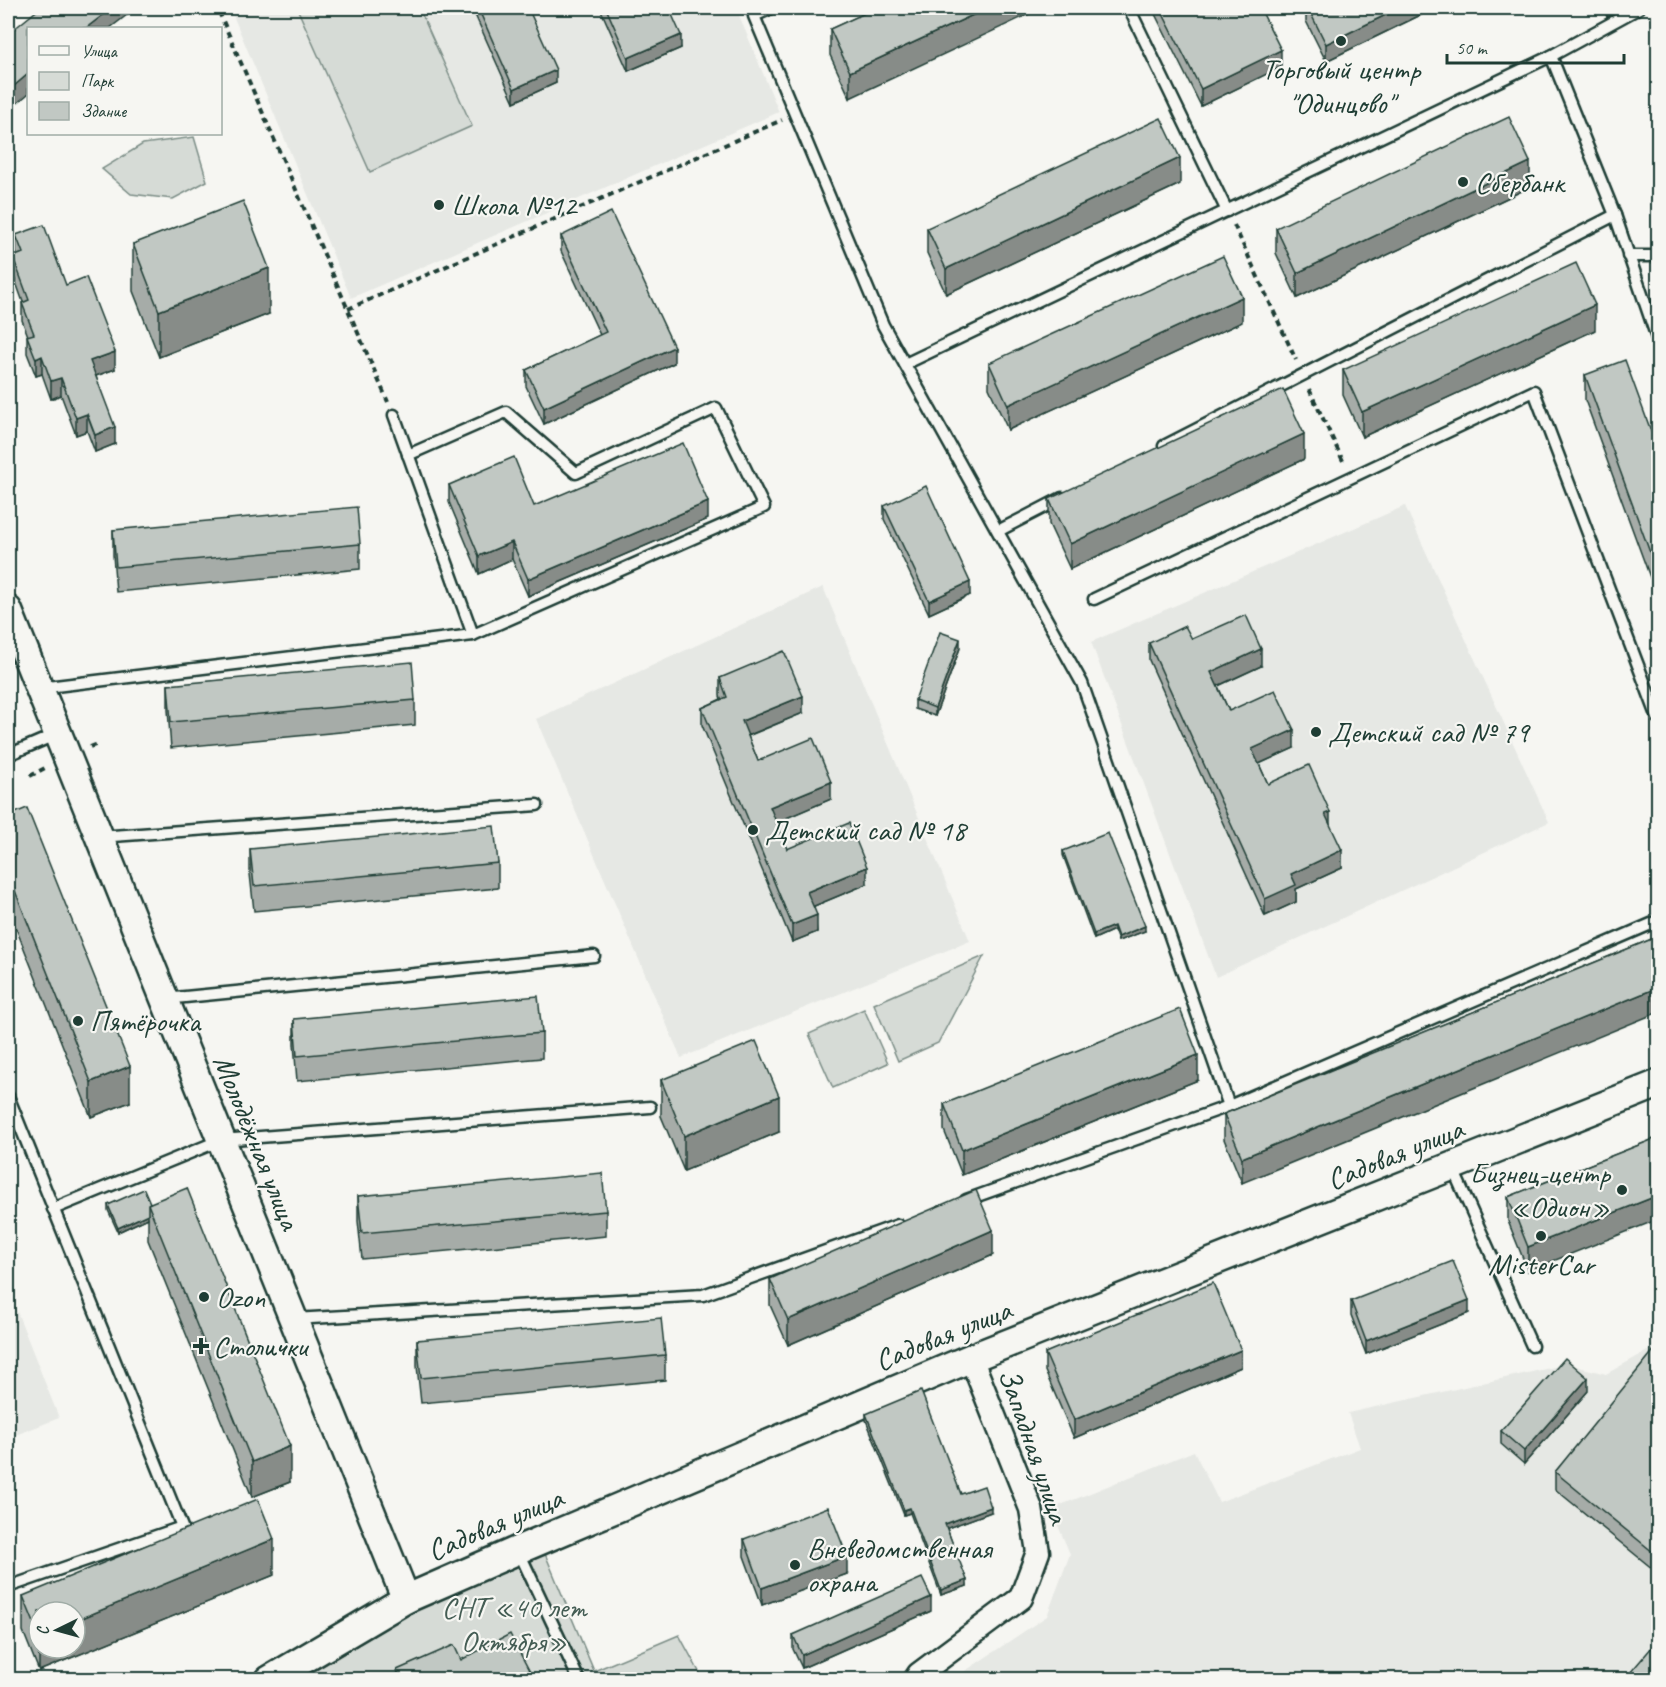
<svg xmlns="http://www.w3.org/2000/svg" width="1666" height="1687" font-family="Caveat,sans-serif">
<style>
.built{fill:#e6e8e4}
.green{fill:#d6dbd6;stroke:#7a8c85;stroke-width:1.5}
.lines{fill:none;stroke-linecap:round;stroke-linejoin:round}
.service-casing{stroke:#1f3d34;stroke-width:15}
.minor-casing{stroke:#1f3d34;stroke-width:27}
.tertiary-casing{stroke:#1f3d34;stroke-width:32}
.path{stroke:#1f3d34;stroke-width:4;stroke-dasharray:6 4.5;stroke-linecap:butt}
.service{stroke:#f6f6f2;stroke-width:10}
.minor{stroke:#f6f6f2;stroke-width:22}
.tertiary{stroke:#f6f6f2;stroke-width:27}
.wall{fill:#a6aca8;stroke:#1f3d34;stroke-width:1.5;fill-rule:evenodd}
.shaded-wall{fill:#878c88;stroke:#1f3d34;stroke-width:1.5}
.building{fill:#c1c8c3;stroke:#1f3d34;stroke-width:1.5}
.poi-dot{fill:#1f3d34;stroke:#f6f6f2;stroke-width:2}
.labels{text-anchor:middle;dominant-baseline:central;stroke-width:4.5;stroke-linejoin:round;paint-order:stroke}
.poi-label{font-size:30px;fill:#1f3d34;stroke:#f6f6f2;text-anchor:start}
.street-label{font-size:30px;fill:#1f3d34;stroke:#f6f6f2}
.park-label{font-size:30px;fill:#445d54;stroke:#f6f6f2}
</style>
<rect width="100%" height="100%" fill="#f6f6f2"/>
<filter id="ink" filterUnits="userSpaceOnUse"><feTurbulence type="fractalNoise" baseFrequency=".0167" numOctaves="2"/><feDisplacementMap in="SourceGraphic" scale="12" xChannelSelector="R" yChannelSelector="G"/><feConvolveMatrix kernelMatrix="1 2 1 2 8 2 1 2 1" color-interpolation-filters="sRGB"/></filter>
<g filter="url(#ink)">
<g class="built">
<polygon points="230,8 736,8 779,112 351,298"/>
<polygon points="1405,506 1549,822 1216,977 1091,642"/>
<polygon points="823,587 970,941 681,1058 536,719"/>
<polygon points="8,1289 59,1418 8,1438"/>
<polygon points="1658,1345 1658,1679 952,1680 1047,1616 1070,1554 1051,1509 1194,1451 1219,1502 1360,1448 1348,1413 1568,1364 1606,1374"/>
</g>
<g class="green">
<polygon points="297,8 419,8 472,126 370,172"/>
<polygon points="194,137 207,181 173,199 131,194 102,169 143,144"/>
<polygon points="984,956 938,1043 898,1061 874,1004"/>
<polygon points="864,1009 888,1063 833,1088 809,1034"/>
<polygon points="543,1549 594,1671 679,1635 703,1679 299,1680 414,1611"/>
</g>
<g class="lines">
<defs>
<g id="service">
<polyline points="772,8 754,16 883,325 1082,683 1229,1106"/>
<polyline points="1129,8 1227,211"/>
<polyline points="1551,56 1639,8"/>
<polyline points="1628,256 1658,256"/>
<polyline points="905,364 1551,56 1615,215 1658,341"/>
<polyline points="394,415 473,635"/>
<polyline points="1164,446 1615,215"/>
<polyline points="998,531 1062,498"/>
<polyline points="1094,599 1534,391 1658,718"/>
<polyline points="39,688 473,635 764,507 716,408 576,473 506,412 408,455"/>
<polyline points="8,755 57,734"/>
<polyline points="99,837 537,805"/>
<polyline points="165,999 594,956"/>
<polyline points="8,1096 182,1527 8,1587"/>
<polyline points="1452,1167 1532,1346"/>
<polyline points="966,1200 1229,1106 1658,921"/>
<polyline points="53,1209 221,1140 650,1107"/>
<polyline points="294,1319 703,1295 898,1225"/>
<polyline points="518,1550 579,1680"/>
</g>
<polyline id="minor" points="915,1680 919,1674 1021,1598 1038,1552 1031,1509 971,1358"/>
<g id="tertiary">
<polyline points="8,610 406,1599"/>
<polyline points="269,1680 406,1599 518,1550 971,1358 1658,1084"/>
</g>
</defs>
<use href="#service" class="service-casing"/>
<use href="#minor" class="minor-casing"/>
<use href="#tertiary" class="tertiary-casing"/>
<g class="path">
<polyline points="219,12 388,402"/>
<polyline points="1234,225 1296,360"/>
<polyline points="348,309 782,120"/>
<polyline points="1309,389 1344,463"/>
<polyline points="90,747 98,744"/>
<polyline points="30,776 45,768"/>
</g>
<use href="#service" class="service"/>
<use href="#minor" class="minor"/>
<use href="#tertiary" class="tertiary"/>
</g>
<g class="wall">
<polygon points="472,8 528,8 556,83 514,102"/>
<polygon points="600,8 669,8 681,48 628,71"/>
<polygon points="876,8 850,98 830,55 830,29"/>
<polygon points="1152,8 1260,8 1281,67 1201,106"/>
<polygon points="1306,8 1435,8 1326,61 1306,21"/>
<polygon points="1603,8 1624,8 1607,17"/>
<polygon points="1180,184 946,294 927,253 927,228"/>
<polygon points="1530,187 1297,298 1276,253 1276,228"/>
<polygon points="16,235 66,285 115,369 96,376 115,444 95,452 87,431 76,435 61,395 51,399 42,374 36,376 27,353 27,336 28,336 22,320 22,303 23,302 13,274 13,257 17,255 16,252"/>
<polygon points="561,236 674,363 544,424 526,386 526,370 600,335 561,251"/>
<polygon points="133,244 269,314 159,357 133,291"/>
<polygon points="1242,322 1008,430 989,388 989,363"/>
<polygon points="1595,330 1362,437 1343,395 1343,370"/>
<polygon points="1585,375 1659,453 1659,602 1585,400"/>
<polygon points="1304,459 1070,569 1049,524 1049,499"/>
<polygon points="449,485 534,506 708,519 528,596 512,559 479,574 449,502"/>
<polygon points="884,506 970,595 929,614 884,519"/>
<polygon points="113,530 360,544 360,569 116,592 113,555"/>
<polygon points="1192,639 1261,666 1218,686 1229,711 1294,748 1259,764 1268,784 1330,826 1342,868 1296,889 1296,902 1265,916 1149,660 1149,643"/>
<polygon points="960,648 935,716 915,709 915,700"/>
<polygon points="720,678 803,713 748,736 758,761 831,799 776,822 787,849 867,884 814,906 817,932 792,942 702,725 702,708 721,699 720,696"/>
<polygon points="168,685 415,700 415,725 171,748 168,710"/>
<polygon points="8,816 130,1102 91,1117 8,908"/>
<polygon points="250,849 498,863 498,888 254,911 250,874"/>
<polygon points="1063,851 1145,931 1118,941 1114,930 1094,939 1063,855"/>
<polygon points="1659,936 1242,1183 1224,1139 1224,1114"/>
<polygon points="294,1019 542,1033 542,1058 297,1081 294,1044"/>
<polygon points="661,1080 779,1132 684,1171 661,1116"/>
<polygon points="1198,1080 962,1175 944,1130 944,1104"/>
<polygon points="1659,1137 1528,1271 1508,1221 1508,1197"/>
<polygon points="358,1196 606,1211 606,1236 362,1259 358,1221"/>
<polygon points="150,1203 290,1482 252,1497 148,1240 148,1218 118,1232 108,1210 108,1205"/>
<polygon points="993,1255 788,1345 770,1305 770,1279"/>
<polygon points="1351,1301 1469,1313 1366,1354 1351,1315"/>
<polygon points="417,1340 665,1355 665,1380 421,1403 417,1366"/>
<polygon points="1659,1351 1659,1574 1555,1489 1555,1472"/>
<polygon points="1045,1353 1241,1367 1074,1438 1045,1371"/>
<polygon points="1588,1391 1524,1464 1501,1444 1501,1431"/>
<polygon points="866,1414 961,1494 991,1512 947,1528 967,1586 941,1595 910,1513 904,1515 866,1420"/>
<polygon points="744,1539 847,1574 762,1605 744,1556"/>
<path d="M 274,1575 L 39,1671 L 23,1631 L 23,1596 ZM 39,1612 L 75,1648 L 39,1648 Z"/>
<polygon points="931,1611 802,1668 793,1649 793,1635"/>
</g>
<g class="shaded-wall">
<polygon points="112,8 136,8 110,28 86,28"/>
<polygon points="988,8 1042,8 850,98 850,72"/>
<polygon points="1400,8 1435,8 1326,61 1326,44"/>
<polygon points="1607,8 1624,8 1607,17"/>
<polygon points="681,35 681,48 628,71 628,58"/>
<polygon points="1281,50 1281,67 1201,106 1201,89"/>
<polygon points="556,70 556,83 514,102 514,89"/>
<polygon points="28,74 28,94 8,111 8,91"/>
<polygon points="1180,158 1180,184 946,294 946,269"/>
<polygon points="1530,162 1530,187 1297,298 1297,273"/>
<polygon points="269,268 269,314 159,357 159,311"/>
<polygon points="1242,297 1242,322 1008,430 1008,405"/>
<polygon points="1595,305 1595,330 1362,437 1362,412"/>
<polygon points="674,347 674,363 544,424 544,408"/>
<polygon points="115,352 115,369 90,378 90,361"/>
<polygon points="42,356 42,374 36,376 36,359"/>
<polygon points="61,378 61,395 51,399 51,381"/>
<polygon points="87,414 87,431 76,435 76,418"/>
<polygon points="115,427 115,444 95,452 95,435"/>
<polygon points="1304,434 1304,459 1070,569 1070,544"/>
<polygon points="708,502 708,519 528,596 528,579"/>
<polygon points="512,542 512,559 479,574 479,556"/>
<polygon points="970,582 970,595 929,614 929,601"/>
<polygon points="960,639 960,648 935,716 935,708"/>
<polygon points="1261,649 1261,666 1211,689 1211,672"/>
<polygon points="803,696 803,713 742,738 742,721"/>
<polygon points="1294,730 1294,748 1252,767 1252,749"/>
<polygon points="831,782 831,799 770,825 770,807"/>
<polygon points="1330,812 1330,829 1325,814"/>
<polygon points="1342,850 1342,868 1296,889 1296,902 1265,916 1265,899 1291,874"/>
<polygon points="867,867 867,884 807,909 807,892"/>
<polygon points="817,915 817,932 792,942 792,925"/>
<polygon points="1114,926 1114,930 1094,939 1094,934"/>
<polygon points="1145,926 1145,931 1118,941 1118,937"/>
<polygon points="1659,987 1659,1012 1242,1183 1242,1158"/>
<polygon points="1198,1055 1198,1080 962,1175 962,1150"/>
<polygon points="130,1066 130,1102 91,1117 91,1082"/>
<polygon points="779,1096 779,1132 684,1171 684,1136"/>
<polygon points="1659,1195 1659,1219 1528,1271 1528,1247"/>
<polygon points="148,1214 148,1218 118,1232 118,1228"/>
<polygon points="993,1230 993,1255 788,1345 788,1320"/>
<polygon points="1469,1300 1469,1313 1366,1354 1366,1341"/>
<polygon points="1241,1350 1241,1367 1074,1438 1074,1420"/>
<polygon points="1588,1378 1588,1391 1524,1464 1524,1451"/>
<polygon points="290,1446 290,1482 252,1497 252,1462"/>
<polygon points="991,1507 991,1512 945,1529 945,1524"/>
<polygon points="910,1508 910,1513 904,1515 904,1510"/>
<polygon points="274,1539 274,1575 39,1671 39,1648 75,1648 75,1621"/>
<polygon points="847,1556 847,1574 762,1605 762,1588"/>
<polygon points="967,1580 967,1586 941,1595 941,1590"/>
<polygon points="931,1597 931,1611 802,1668 802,1655"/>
</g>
<g class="building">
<polygon points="40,8 112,8 86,28 28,28 28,74 8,91 8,34"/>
<polygon points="478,8 528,8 556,70 514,89"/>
<polygon points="606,8 669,8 681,35 628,58"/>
<polygon points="876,8 988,8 850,72 830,29"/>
<polygon points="1160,8 1260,8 1281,50 1201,89"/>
<polygon points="1308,8 1400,8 1326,44"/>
<polygon points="1509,117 1530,162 1297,273 1276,228"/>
<polygon points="1161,118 1180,158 946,269 927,228"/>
<polygon points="243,201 269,268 159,311 133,244"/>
<polygon points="611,212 674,347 544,408 526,370 606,332 561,236"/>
<polygon points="44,225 66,285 86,277 115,352 90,361 115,427 95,435 87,414 76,418 61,378 51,381 42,356 36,359 27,336 34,334 22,303 29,300 13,257 23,253 16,235"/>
<polygon points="1223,256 1242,297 1008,405 989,363"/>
<polygon points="1576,263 1595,305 1362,412 1343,370"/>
<polygon points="1625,360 1659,453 1659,577 1585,375"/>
<polygon points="1283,389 1304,434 1070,544 1049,499"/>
<polygon points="683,443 708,502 528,579 512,542 479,556 449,485 514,457 534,506"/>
<polygon points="926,486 970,582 929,601 884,506"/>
<polygon points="357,507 360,544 116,567 113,530"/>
<polygon points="1246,615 1261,649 1211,672 1229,711 1275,690 1294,730 1252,749 1268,784 1309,765 1330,812 1325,814 1342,850 1291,874 1296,885 1265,899 1149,643 1185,626 1192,639"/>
<polygon points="940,632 960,639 935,708 915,700"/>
<polygon points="784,651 803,696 742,721 758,761 813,738 831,782 770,807 787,849 849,823 867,867 807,892 817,915 792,925 702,708 727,697 720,678"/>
<polygon points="412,662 415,700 171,722 168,685"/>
<polygon points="27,808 130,1066 91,1082 8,873 8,816"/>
<polygon points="494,826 498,863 254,886 250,849"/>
<polygon points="1108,833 1145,926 1118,937 1114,926 1094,934 1063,851"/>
<polygon points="1659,936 1659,987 1242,1158 1224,1114"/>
<polygon points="538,996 542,1033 297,1056 294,1019"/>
<polygon points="1180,1009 1198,1055 962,1150 944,1104"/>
<polygon points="756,1041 779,1096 684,1136 661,1080"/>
<polygon points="1659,1137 1659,1195 1528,1247 1508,1197"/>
<polygon points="602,1173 606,1211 362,1233 358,1196"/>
<polygon points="187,1188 290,1446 252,1462 148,1204"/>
<polygon points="144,1189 150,1203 148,1204 148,1214 118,1228 108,1205"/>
<polygon points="976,1190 993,1230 788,1320 770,1279"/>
<polygon points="1453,1261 1469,1300 1366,1341 1351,1301"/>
<polygon points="1213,1283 1241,1350 1074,1420 1045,1353"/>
<polygon points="661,1318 665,1355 421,1378 417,1340"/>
<polygon points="1655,1349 1659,1351 1659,1557 1555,1472"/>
<polygon points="1565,1358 1588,1378 1524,1451 1501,1431"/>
<polygon points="921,1391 961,1494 984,1486 991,1507 945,1524 967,1580 941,1590 910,1508 904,1510 866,1414"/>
<polygon points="258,1499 274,1539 75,1621 75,1612 39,1612 39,1635 23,1596"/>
<polygon points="828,1507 847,1556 762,1588 744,1539"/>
<polygon points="922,1578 931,1597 802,1655 793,1635"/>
<polygon points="510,1634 532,1676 526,1680 393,1680 399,1676 397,1670 454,1645 461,1660"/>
<polygon points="1652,1647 1659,1653 1659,1680 1624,1680"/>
<polygon points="1030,1675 1031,1680 1013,1680"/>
</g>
</g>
<g class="poi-dot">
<circle cx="1341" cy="41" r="6"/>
<circle cx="1463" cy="182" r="6"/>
<circle cx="439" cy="205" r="6"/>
<circle cx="1316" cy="732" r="6"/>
<circle cx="753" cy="830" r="6"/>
<circle cx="78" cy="1021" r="6"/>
<circle cx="1622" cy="1190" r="6"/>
<circle cx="1541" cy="1236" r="6"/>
<circle cx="204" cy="1297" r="6"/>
<path d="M198 1337h6v6h6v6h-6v6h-6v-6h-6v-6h6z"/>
<circle cx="795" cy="1565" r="6"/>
</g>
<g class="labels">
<g class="poi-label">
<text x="1341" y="69" text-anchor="middle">Торговый центр<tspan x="1341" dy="34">"Одинцово"</tspan></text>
<text x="1475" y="182">Сбербанк</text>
<text x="451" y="205">Школа №12</text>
<text x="1328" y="732">Детский сад № 79</text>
<text x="765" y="830">Детский сад № 18</text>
<text x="90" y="1021">Пятёрочка</text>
<text x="1610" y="1173" text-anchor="end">Бизнец-центр<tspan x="1610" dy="34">«Одион»</tspan></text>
<text x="1541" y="1264" text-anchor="middle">MisterCar</text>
<text x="216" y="1297">Ozon</text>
<text x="213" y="1346">Столички</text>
<text x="807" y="1548">Вневедомственная<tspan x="807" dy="34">охрана</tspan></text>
</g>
<g class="street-label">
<text transform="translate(257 1142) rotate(68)">Молодёжная улица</text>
<text transform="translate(1395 1154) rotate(-22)">Садовая улица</text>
<text transform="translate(943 1335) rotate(-22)">Садовая улица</text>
<text transform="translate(1034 1446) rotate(71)">Западная улица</text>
<text transform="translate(495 1524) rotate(-23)">Садовая улица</text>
</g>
<g class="park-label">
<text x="514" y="1607">СНТ «40 лет<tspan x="514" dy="34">Октября»</tspan></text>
</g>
</g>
<rect width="1666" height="1687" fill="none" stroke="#f6f6f2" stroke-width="30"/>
<rect x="15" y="15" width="1636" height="1657" fill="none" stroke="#1f3d34" stroke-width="2" filter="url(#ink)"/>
<rect x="27" y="27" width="195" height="108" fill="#f6f6f2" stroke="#a0aca6" stroke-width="1.5"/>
<rect x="39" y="46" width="30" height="9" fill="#f6f6f2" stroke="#a0aca6" stroke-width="1.5"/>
<text x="81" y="57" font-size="18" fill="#1f3d34">Улица</text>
<rect x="39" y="72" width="30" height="18" fill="#d6dbd6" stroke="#a0aca6" stroke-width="1.5"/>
<text x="81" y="87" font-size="18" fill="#1f3d34">Парк</text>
<rect x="39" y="102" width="30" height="18" fill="#c1c8c3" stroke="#a0aca6" stroke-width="1.5"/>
<text x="81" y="117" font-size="18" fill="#1f3d34">Здание</text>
<g transform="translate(57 1630) rotate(265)"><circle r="28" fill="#f6f6f2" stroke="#a0aca6" stroke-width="1.5"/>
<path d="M0-4.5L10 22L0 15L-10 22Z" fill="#1f3d34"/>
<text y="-9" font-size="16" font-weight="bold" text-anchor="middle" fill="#1f3d34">С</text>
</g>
<path d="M1447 54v9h177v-9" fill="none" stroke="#1f3d34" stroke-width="3"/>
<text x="1456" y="54" font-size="18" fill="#1f3d34" stroke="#f6f6f2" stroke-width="4.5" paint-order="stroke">50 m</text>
</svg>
